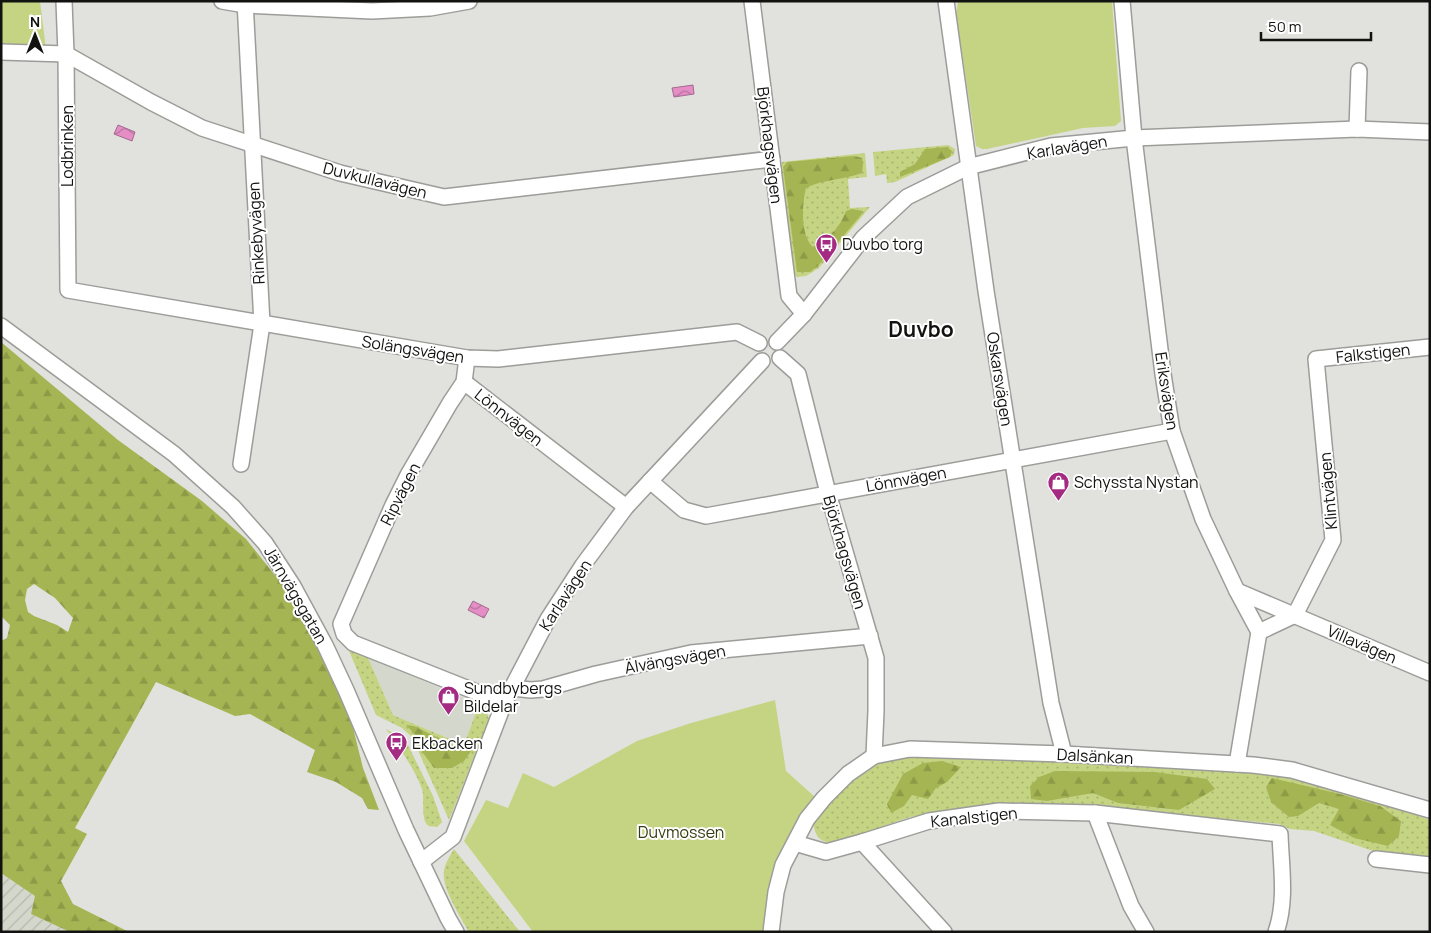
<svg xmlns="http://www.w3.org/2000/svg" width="1431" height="933" font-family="Manrope,sans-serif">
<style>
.built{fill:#d4d7cb}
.industrial{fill:url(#industrial-furrows)}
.grass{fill:url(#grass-dots)}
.forest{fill:url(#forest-firs);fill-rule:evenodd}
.park{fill:#c5d483}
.water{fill:url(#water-waves);stroke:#a5698f}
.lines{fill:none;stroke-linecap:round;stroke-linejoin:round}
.minor-casing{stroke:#9c9d99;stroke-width:18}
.minor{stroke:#fff;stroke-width:15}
.labels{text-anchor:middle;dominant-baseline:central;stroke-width:4;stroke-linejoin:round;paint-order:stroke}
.street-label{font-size:16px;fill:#121311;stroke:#fff}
.poi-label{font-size:16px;fill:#121311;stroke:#fff;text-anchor:start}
.park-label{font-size:16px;fill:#363c13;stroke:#fff}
.district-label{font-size:21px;font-weight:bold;fill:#121311;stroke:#fff}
</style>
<defs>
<pattern id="industrial-furrows" width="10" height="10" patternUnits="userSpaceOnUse" patternTransform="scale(1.25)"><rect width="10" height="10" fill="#d4d7cb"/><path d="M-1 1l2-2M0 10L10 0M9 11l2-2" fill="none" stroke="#b5b8ad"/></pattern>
<pattern id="grass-dots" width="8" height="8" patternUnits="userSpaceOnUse" patternTransform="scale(1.25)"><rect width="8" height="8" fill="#c5d483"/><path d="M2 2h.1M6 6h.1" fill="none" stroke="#a8b570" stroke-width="1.8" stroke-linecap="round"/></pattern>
<pattern id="forest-firs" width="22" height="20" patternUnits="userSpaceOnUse" patternTransform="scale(1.25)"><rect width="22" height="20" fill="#a5b553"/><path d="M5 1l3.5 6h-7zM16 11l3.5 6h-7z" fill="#8d9b47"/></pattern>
<pattern id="water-waves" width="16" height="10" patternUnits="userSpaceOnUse" patternTransform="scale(1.25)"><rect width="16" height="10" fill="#e48ec5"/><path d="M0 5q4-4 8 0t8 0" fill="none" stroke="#b7739f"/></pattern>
</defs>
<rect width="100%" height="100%" fill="#e1e2dd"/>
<polygon class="built" points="368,658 479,704 464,745 393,715"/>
<polygon class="industrial" points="1,873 36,896 31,914 70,932 1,932"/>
<g class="grass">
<polygon points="948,145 955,149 954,155 895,182 887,183 886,174 875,176 873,152"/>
<polygon points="865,153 867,177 848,179 850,208 870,207 819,268 806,276 797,277 794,274 781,166 782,162"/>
<polygon points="347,646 368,658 393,715 464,745 479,704 485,707 489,719 449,820 412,737 402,728 376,715"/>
<path d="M 386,729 L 400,737 L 408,745 L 433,796 L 442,822 L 437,827 C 434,826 431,827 429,826 C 420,822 425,797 422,789 C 414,767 399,748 386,729 Z"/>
<path d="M 921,755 L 1290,775 L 1336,788 L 1430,820 L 1430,860 L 1379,853 L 1314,831 L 1290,829 L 1279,824 L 1074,804 L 987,805 L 910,817 L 832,844 C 818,840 816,837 813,823 L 821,812 L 843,787 L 867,767 L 896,759 Z"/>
<path d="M 454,849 L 520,932 L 469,932 C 461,918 441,887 444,871 C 445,863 450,856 454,849 Z"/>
</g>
<g class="forest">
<polygon points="947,147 952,151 950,157 900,177 900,172 915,164 925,149"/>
<path d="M 854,156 L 862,158 L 863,164 L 862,173 C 843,180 824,179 806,188 C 802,204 800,235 813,247 C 830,237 839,229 846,211 L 852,209 L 863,211 L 861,215 L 818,266 L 810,272 L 797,272 L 783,167 L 787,162 Z"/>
<path d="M 1,342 L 118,440 L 202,501 L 246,539 L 286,589 L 334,680 L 351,720 L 363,768 L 379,810 L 368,809 L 362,798 L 336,782 L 307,772 L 315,750 L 250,714 L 235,716 L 156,682 L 75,828 L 87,834 L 61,881 L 73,904 L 129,932 L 70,932 L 31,914 L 35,896 L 1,873 L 1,641 L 7,638 L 10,625 L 1,616 ZM 34,584 L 55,598 L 73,618 L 68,632 L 57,625 L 34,616 L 28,612 L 25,600 L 27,589 Z"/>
<polygon points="406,725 414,726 463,750 470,738 474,738 475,746 464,761 452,768 434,768 418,746 418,738"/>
<polygon points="942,761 961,767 947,782 936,788 928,799 912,795 904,806 891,813 887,804 903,774 923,763"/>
<polygon points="1055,771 1155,772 1207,779 1215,789 1179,810 1118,803 1093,793 1047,801 1031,799 1030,786 1039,777"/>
<polygon points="1272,778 1340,794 1380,806 1401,821 1399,836 1388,846 1354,838 1330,825 1339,809 1319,803 1298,816 1289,817 1271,802 1266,787"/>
</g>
<g class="park">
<polygon points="1,1 40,1 46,49 1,47"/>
<polygon points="1112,1 1121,121 1115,126 1083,128 987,149 982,149 976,146 956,13 958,3 957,2"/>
<polygon points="775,700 786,771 815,797 790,836 765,932 533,932 464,841 486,800 508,808 523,773 554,787 637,741 691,723"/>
</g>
<g class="water">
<polygon points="693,85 694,94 674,97 672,88"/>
<polygon points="118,125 135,132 132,141 114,134"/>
<polygon points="473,601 489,609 484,618 468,610"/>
</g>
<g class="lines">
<defs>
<g id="minor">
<polyline points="64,1 66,54 68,290 467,358 498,359 737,332 759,343"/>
<polyline points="222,1 245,5 372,11 430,8 469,1"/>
<polyline points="752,1 789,296 804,314"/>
<polyline points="946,1 986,291 1051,703 1064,754"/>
<polyline points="1122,1 1134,138 1163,374 1172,431 1203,519 1237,591 1259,632 1237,764"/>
<polyline points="1,52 66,54 151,102 202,128 340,173 444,197 772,159"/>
<polyline points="1357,129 1359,71"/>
<polyline points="1,326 174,454 233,507 265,543 293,586 325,645 346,690 406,830 448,918 456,932"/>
<polyline points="777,342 804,314 863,238 907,197 968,167 1051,146 1134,138 1357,129 1430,132"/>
<polyline points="467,358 464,382 450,403 408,475 393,505 341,624 344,634 353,643 504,703"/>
<polyline points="780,358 798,374 828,493 876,658 876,711 874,756"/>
<polyline points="464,382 626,507"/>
<polyline points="241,464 262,324 245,1"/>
<polyline points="650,481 684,510 706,516 1172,431"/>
<polyline points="1237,591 1430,673"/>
<polyline points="1259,632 1295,615 1333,540 1316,359 1430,347"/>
<polyline points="512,688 531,690 543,689 596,674 691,653 870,636"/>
<polyline points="1095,813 1131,906 1146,932"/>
<polyline points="862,842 944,932"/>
<path d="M 795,843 L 826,852 L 862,842 L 929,821 L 999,811 L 1095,813 L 1280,834 C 1281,866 1287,901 1276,932"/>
<polyline points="1376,859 1430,865"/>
<polyline points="421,862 453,837 504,703 548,619 583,565 626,507 762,361"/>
<polyline points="771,932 776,892 783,865 807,819 824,798 848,774 874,756 910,749 1064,754 1253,765 1292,770 1430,810"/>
</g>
</defs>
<use href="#minor" class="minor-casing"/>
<use href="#minor" class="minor"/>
</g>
<defs>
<symbol id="bus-pin" viewBox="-11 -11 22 30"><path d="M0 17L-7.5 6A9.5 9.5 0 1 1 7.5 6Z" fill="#a42b82" stroke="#fff"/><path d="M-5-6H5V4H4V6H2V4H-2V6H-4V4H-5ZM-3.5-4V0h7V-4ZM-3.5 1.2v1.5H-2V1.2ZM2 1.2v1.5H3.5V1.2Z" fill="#fff"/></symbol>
<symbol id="shop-pin" viewBox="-11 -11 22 30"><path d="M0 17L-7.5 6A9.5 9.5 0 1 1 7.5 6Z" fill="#a42b82" stroke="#fff"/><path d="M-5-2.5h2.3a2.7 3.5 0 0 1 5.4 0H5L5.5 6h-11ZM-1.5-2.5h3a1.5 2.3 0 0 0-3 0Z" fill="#fff"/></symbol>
</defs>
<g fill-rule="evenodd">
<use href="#bus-pin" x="814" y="232" width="25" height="34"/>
<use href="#shop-pin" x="1046" y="470" width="25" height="34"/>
<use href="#shop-pin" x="436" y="684" width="25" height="34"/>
<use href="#bus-pin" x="384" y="730" width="25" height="34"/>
</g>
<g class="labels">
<g class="street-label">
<text transform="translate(770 145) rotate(83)">Björkhagsvägen</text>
<text transform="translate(67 146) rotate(-90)">Lodbrinken</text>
<text transform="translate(1067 147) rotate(-9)">Karlavägen</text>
<text transform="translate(375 180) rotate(14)">Duvkullavägen</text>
<text transform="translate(256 233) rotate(-93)">Rinkebyvägen</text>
<text transform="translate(413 349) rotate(9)">Solängsvägen</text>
<text transform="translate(1373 353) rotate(-6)">Falkstigen</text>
<text transform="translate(1000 379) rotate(81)">Oskarsvägen</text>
<text transform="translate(1167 391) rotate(81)">Eriksvägen</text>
<text transform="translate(509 417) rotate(38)">Lönnvägen</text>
<text transform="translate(906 479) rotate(-10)">Lönnvägen</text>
<text transform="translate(1328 491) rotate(-95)">Klintvägen</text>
<text transform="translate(400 494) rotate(-63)">Ripvägen</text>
<text transform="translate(845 552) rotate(74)">Björkhagsvägen</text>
<text transform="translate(296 595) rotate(60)">Järnvägsgatan</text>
<text transform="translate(565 595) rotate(-57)">Karlavägen</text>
<text transform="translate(1362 644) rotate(23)">Villavägen</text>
<text transform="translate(675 659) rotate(-10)">Älvängsvägen</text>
<text transform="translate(1095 756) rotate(3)">Dalsänkan</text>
<text transform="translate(974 817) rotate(-6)">Kanalstigen</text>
</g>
<g class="poi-label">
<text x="842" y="244">Duvbo torg</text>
<text x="1074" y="482">Schyssta Nystan</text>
<text x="464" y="688">Sundbybergs<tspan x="464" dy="18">Bildelar</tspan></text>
<text x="412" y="743">Ekbacken</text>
</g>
<g class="park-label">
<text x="681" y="832">Duvmossen</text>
</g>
<g class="district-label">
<text x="921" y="329">Duvbo</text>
</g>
</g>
<rect width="1431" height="933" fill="none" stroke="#121311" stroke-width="5"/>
<g transform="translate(35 35)" stroke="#ffffff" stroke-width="4" paint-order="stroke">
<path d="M0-4L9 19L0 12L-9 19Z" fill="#121311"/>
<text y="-8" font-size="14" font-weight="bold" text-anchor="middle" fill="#121311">N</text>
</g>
<path d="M1261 32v8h110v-8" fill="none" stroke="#121311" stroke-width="2.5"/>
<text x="1268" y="32" font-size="15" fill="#121311" stroke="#ffffff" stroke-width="4" paint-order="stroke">50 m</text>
</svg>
